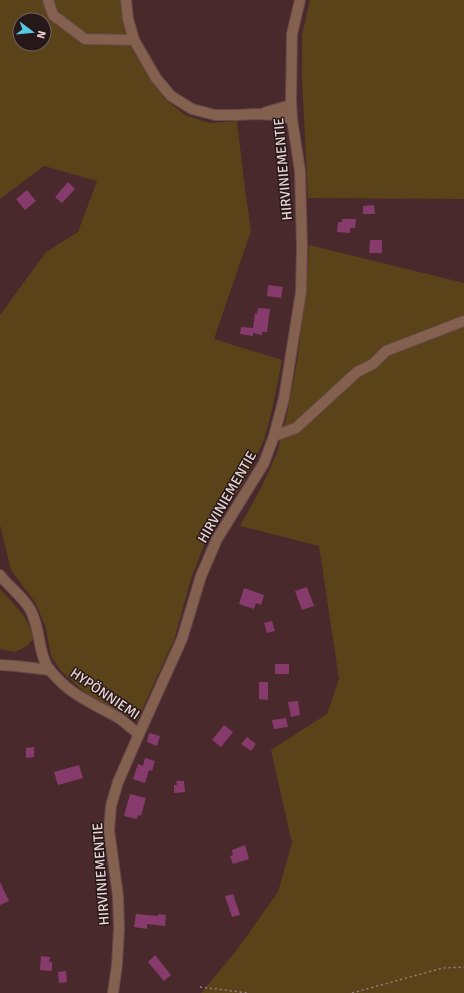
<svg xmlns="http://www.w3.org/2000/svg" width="464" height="993" font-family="Signika,sans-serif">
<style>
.green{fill:#5a4318;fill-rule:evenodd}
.building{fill:#873b6c}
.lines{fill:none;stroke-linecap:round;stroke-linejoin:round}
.minor-casing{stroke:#66484a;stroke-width:12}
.path{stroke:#997f80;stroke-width:1.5;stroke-dasharray:2 3;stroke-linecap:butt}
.minor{stroke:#84604e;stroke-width:10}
.labels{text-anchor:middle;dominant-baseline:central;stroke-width:3;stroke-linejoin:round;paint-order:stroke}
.street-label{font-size:14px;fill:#e9d4d4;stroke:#261718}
</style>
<rect width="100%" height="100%" fill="#49292c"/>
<g class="green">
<path d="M 0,0 L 122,0 L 124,21 L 130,46 L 164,98 L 185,115 L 209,123 L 237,121 L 245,189 L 251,231 L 214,339 L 282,360 L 273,406 L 264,440 L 242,485 L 208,534 L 191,579 L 174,640 L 137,721 L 90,697 L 61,671 L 51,656 L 46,628 L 35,602 L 11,570 L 0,525 L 0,315 L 46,252 L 78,232 L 97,181 L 44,166 L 0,199 ZM 20,20 L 44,20 L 44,44 L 20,44 Z"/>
<polygon points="310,0 464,0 464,199 308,198 302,76 302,35"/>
<polygon points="309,245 464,283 464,993 201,993 236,951 278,892 292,843 271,750 327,714 339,679 319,546 240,526 260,490 277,453 285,424 297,362 306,293"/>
<path d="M 0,589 C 15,606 27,614 34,638 L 27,646 L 15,652 L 0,649 Z"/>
</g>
<g class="building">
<polygon points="68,182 75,189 62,203 55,197"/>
<polygon points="27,190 36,201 25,210 16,199"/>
<polygon points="374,205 375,214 363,214 363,206"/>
<polygon points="342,219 356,219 355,228 350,228 350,233 337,232 338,222 342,222"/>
<polygon points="370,240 382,240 382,253 369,253"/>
<polygon points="268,285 283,287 281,298 267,296"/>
<polygon points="258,308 270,309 267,332 262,332 262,335 253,333 253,336 240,334 241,327 253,328 255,313 257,314"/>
<polygon points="307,587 314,606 302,610 295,591"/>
<polygon points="244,588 264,595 261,605 256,603 254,609 239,604"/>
<polygon points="272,621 275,631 267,633 264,623"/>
<rect x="275" y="664" width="14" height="10"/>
<polygon points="259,682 268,682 268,700 259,699"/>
<polygon points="298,701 300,715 291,717 288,702"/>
<polygon points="286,718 288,727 274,729 272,720"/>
<polygon points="224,725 233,732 221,747 212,740"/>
<polygon points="149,733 160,736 157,746 147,742"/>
<polygon points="247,737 256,744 251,751 241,744"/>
<polygon points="34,747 34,757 26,758 26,748"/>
<polygon points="145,758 155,761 152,771 149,770 145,783 133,779 138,764 143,766"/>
<polygon points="79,765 83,778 58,785 54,772"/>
<polygon points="176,781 184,781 185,792 174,793 174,785 177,785"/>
<polygon points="130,794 146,798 141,816 138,815 137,819 124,816"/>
<polygon points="245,845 249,859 233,864 230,856 233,855 232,850"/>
<polygon points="0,882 9,901 0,905"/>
<polygon points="233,894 240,915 232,917 225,896"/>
<polygon points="136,914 158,916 158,914 166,915 165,926 147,924 147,929 134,927"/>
<polygon points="155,955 171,975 164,981 148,962"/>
<polygon points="41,956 50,957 49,962 52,962 52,971 40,970"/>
<polygon points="66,971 67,982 59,983 58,972"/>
</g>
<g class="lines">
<defs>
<g id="minor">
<polyline points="48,0 53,15 85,39 134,40"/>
<polyline points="126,0 128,19 134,40 156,78 171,96 192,109 215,115 237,115 257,114 277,115 292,119"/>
<polyline points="266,112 291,105"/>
<polyline points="274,436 296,428 357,372 373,364 386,351 464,321"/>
<path d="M 0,575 C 9,587 22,596 30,609 C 39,625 38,643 44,659 C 46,666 51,672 56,677 C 73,696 96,705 117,717 C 125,722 132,729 139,734"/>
<polyline points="0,665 16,666 50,670"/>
<polyline points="113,993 117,965 119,928 118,896 109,830 111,806 118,782 139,734 182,639 201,576 217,539 264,463 274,436 284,398 301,292 302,248 300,171 292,119 291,100 292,34 300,0"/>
</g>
</defs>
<use href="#minor" class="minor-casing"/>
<g class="path">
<polyline points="200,987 248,993"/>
<polyline points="352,993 443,968 464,967"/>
</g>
<use href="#minor" class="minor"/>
</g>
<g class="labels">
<g class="street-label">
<text transform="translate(283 169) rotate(-95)">HIRVINIEMENTIE</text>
<text transform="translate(227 497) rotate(-60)">HIRVINIEMENTIE</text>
<text transform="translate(105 694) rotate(34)">HYPÖNNIEMI</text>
<text transform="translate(101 874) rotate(-94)">HIRVINIEMENTIE</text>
</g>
</g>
<g transform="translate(32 32) rotate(106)"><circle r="19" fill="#261718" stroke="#746363"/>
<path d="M0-3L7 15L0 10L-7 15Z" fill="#56c9e1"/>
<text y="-6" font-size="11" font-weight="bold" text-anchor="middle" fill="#e9d4d4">N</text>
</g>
</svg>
